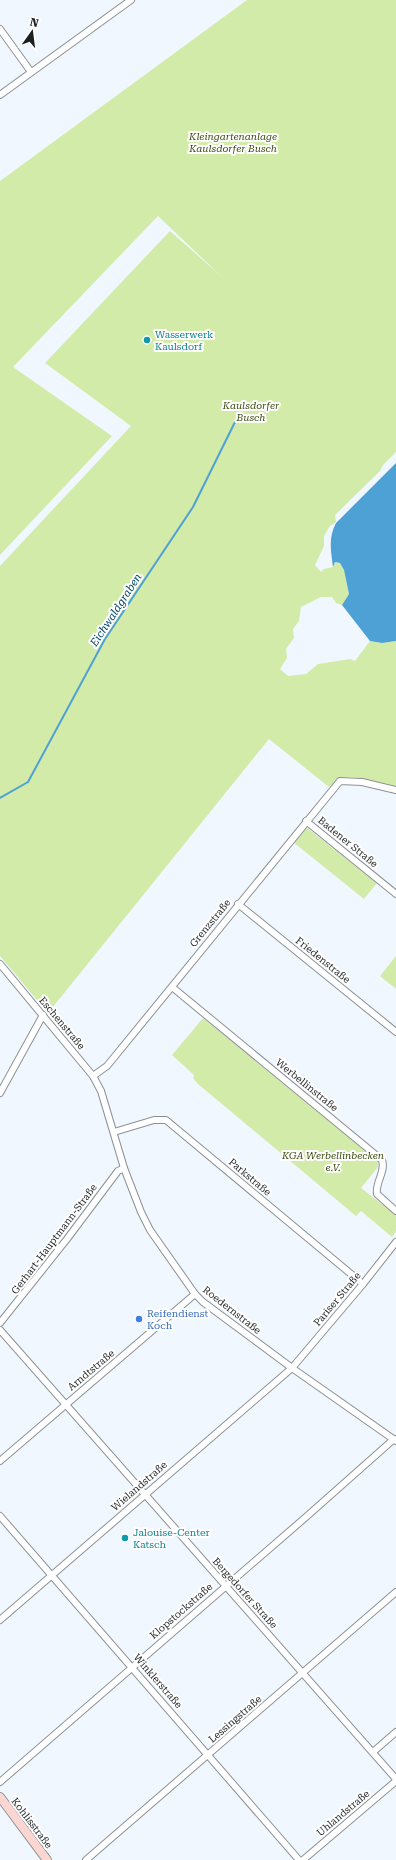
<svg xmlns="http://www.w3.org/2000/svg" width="396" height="1860" font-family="'Roboto Serif',serif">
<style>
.green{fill:#d3eba8}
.water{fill:#4ea1d5}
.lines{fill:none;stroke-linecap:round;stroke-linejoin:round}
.stream{stroke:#4ea1d5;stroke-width:2}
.street-casing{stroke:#8b9197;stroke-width:8}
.secondary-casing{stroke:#8b9197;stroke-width:10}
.street{stroke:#fff;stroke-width:6}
.secondary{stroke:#fcd6d0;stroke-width:8}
.culture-dot{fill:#0f9aa8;stroke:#fff;stroke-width:1.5}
.shop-dot{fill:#3f7fe0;stroke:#fff;stroke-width:1.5}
.labels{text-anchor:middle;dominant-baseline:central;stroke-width:4;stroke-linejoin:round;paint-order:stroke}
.park-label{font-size:10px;font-style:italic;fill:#39490d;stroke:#fff}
.culture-label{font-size:10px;fill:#0d838f;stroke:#fff;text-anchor:start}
.street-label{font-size:10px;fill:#1d2022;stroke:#fff}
.shop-label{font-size:10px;fill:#366cbe;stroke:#fff;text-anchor:start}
.water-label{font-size:11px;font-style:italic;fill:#004567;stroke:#fff}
</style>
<rect width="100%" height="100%" fill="#f1f7fe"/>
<g class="green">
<polygon points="247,0 396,0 396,452 383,465 380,471 335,515 336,522 330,526 324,536 324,546 315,565 321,572 324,569 333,567 335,562 340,563 344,570 349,594 342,605 336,603 332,597 321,597 301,607 299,621 293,629 294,638 286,649 287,658 280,669 288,676 306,674 318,664 350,659 355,661 370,641 382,643 396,641 396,787 354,777 341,777 329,787 269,739 48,1013 0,956 0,566 131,426 45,363 170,231 221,276 158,216 13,367 112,436 0,555 0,181"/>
<polygon points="306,827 377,883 364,899 293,842"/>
<polygon points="396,956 396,989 380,976"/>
<polygon points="203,1018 378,1161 378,1167 361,1188 396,1215 396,1231 392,1237 361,1211 356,1216 198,1084 193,1078 194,1075 172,1055"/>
</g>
<path class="water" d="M 396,463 L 396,641 L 382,643 L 370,641 L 342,605 L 349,594 L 344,570 L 340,563 L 335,562 L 333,567 C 331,551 328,538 336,523 Z"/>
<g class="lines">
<polyline class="stream" points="0,798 28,782 105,639 193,507 235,422"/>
<defs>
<g id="street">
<polyline points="0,29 31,72"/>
<polyline points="0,95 131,0"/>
<polyline points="306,821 396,894"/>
<polyline points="238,904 396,1032"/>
<polyline points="0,964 93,1076 101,1091 124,1168 141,1212 150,1230 195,1294 203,1302 292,1368 396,1441"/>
<path d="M 172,987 L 382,1160 C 386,1172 375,1182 377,1194 L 396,1211"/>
<polyline points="93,1076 107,1066 340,781 362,782 396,790"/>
<polyline points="0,1093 43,1015"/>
<polyline points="114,1132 154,1120 166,1120 363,1284"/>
<polyline points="0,1323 67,1239 118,1171 124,1168"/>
<polyline points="0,1330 396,1779"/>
<polyline points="0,1461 195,1294"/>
<polyline points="0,1516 299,1860"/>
<polyline points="0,1620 292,1368 363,1284 396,1242"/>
<polyline points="373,1752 396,1732"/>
<polyline points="0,1782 306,1517 394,1439"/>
<polyline points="86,1860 396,1592"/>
<polyline points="303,1860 396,1781"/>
</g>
<polyline id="secondary" points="0,1797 47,1860"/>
</defs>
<use href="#street" class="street-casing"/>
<use href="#secondary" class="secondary-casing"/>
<use href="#street" class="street"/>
<use href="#secondary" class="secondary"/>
</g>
<g class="culture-dot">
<circle cx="147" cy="340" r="4"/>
<circle cx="125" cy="1538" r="4"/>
</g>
<circle class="shop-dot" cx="139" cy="1319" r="4"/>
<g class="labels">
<g class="park-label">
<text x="233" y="136">Kleingartenanlage<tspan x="233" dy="12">Kaulsdorfer Busch</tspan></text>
<text x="251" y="405">Kaulsdorfer<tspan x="251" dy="12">Busch</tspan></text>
<text x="333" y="1155">KGA Werbellinbecken<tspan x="333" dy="12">e.V.</tspan></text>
</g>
<g class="culture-label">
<text x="155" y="334">Wasserwerk<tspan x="155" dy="12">Kaulsdorf</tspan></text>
<text x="133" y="1532">Jalouise-Center<tspan x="133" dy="12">Katsch</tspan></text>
</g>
<g class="street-label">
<text transform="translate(348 842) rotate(39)">Badener Straße</text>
<text transform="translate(210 923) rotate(-51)">Grenzstraße</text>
<text transform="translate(323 960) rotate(39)">Friedenstraße</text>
<text transform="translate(62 1023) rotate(50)">Eschenstraße</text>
<text transform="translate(307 1085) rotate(39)">Werbellinstraße</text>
<text transform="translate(250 1177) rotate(40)">Parkstraße</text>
<text transform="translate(54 1239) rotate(-53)">Gerhart-Hauptmann-Straße</text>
<text transform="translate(337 1299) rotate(-50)">Pariser Straße</text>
<text transform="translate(232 1310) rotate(38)">Roedernstraße</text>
<text transform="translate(91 1370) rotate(-40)">Arndtstraße</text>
<text transform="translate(139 1486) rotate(-41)">Wielandstraße</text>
<text transform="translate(245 1593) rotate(48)">Bergedorfer Straße</text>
<text transform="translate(181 1611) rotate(-41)">Klopstockstraße</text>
<text transform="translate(158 1681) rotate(49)">Winklerstraße</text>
<text transform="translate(235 1719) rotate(-41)">Lessingstraße</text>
<text transform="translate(343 1813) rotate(-40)">Uhlandstraße</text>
<text transform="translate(32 1823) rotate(53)">Kohlisstraße</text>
</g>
<g class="shop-label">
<text x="147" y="1313">Reifendienst<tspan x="147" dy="12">Koch</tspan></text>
</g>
<g class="water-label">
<text transform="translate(116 610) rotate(-57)">Eichwaldgraben</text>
</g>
</g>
<g transform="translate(32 32) rotate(14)" stroke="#ffffff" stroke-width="3" paint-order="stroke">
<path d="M0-3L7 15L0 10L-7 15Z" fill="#1d2022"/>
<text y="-6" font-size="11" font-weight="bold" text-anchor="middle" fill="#1d2022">N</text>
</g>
</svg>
